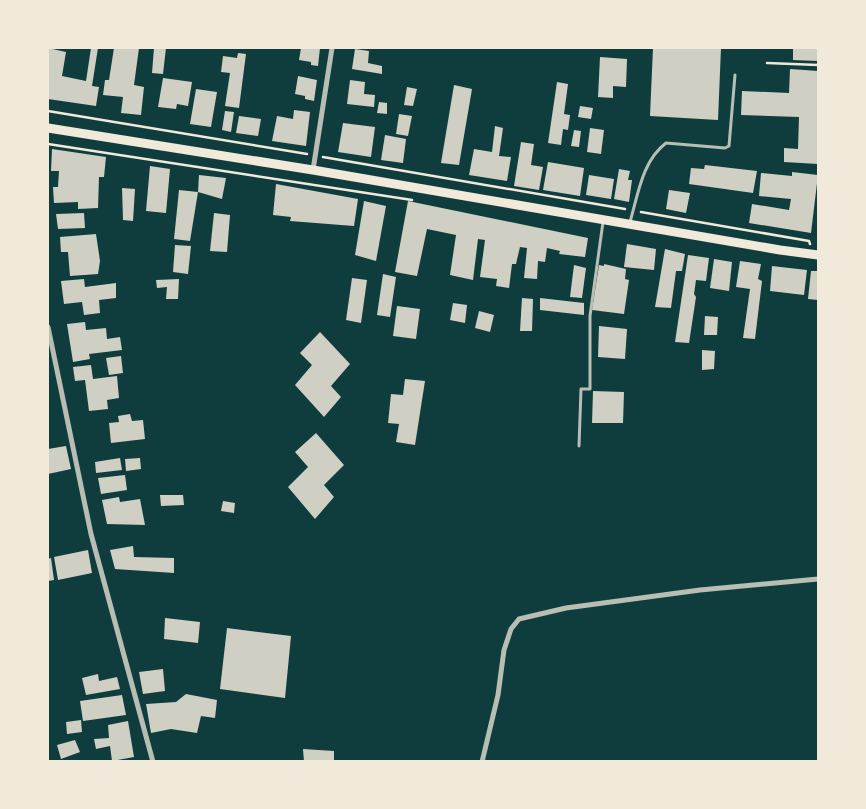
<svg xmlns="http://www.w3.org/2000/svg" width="866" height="809" font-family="'Open Sans',sans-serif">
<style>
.building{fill:#cfcfc3}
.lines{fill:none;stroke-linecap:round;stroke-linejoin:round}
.path{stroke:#f1e9da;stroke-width:2.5}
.service{stroke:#b8beb3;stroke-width:3}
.minor{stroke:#b8beb3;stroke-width:5}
.secondary{stroke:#f1e9da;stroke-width:9}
</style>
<rect width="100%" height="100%" fill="#0f3d3e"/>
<g class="building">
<polygon points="48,48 66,52 62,76 86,81 91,48 98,48 92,86 99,87 96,106 48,99"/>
<polygon points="114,48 139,48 134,85 144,87 141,115 121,113 123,97 103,95 105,80 109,80"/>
<polygon points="154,48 166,48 163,74 152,73"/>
<polygon points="301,48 320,48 318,66 311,65 311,62 299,60"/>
<polygon points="653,48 721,48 718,120 650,116"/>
<polygon points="793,48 818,48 818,61 793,60"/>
<polygon points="355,49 369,51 368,63 382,66 382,74 352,69"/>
<polygon points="238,53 246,54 239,108 225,106 230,73 221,72 223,56 237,58"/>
<polygon points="600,57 627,59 626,87 613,86 613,98 598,97"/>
<polygon points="790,69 818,71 818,164 784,162 784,148 798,149 799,117 741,115 742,91 789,93"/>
<polygon points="298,76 317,80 314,101 305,99 305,96 295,94"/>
<polygon points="163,78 192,82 188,106 177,104 176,109 158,107"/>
<polygon points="350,80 365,82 364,94 375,95 374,107 347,104"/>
<polygon points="557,82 568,84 564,114 570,115 568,130 563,129 561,145 548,143"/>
<polygon points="454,85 472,89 459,165 441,163"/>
<polygon points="407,87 417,89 413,106 404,105"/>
<polygon points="196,89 217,92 211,127 190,124"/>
<polygon points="379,102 387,103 387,114 377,113"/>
<polygon points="580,106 593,108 591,119 578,117"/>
<polygon points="294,110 310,112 306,146 272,141 277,116 293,119"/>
<polygon points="225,111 234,112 231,132 222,130"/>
<polygon points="399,114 412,116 408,136 396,134"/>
<polygon points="239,116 261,119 258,136 236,133"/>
<polygon points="343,123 375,127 371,157 338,152"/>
<polygon points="495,126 503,128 499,156 511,157 507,181 469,175 474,149 492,152"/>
<polygon points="590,128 604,130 601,154 587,152"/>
<polygon points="574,130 581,131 579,147 571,146"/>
<polygon points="385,135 406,139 403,163 381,160"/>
<polygon points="521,142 534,144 531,165 543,167 539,190 514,186"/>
<polygon points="52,149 106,157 104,177 99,177 98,208 78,209 78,202 54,203 53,187 58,187 59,171 51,171"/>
<polygon points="548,162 584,168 580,196 543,190"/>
<polygon points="705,165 757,171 753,193 689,184 691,168 704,169"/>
<polygon points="150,166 170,169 166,213 146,211"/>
<polygon points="619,169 630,171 628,180 632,180 629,202 614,199"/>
<polygon points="792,172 818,175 811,233 749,223 752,204 789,210 791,199 759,196 761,173 792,176"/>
<polygon points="199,175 226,178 222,199 198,192"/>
<polygon points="589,175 614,179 611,199 586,195"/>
<polygon points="276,184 358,199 354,226 290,221 291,217 273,215"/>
<polygon points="122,188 135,189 133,221 123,220"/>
<polygon points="179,190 198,192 190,241 174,239"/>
<polygon points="669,190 690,193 686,213 666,209"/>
<polygon points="364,201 386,206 376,261 355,255"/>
<polygon points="408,201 588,238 585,257 559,254 560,251 547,248 545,262 538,261 537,279 524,278 527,248 520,247 516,264 512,264 509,288 496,286 497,279 480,277 485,240 478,239 473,280 450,275 456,235 427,229 417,276 395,272"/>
<polygon points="84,213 85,228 58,229 56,214"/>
<polygon points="214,213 230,215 227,252 210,251"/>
<polygon points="96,234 100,261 98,274 70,276 68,252 61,252 60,237"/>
<polygon points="627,244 656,249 654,270 624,267"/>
<polygon points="175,245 191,246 188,274 173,272"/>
<polygon points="665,249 685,254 682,271 676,271 671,308 655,307"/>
<polygon points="688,255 709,258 706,281 696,280 694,294 696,297 689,343 675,342"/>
<polygon points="714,259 732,262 729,291 710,288"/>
<polygon points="740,261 761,264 758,279 762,281 755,339 743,338 750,289 736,287"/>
<polygon points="604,264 626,269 625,279 629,280 624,314 592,310 599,265 604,266"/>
<polygon points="574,265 586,268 582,298 570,297"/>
<polygon points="772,266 807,270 804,295 770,291"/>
<polygon points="811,271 818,271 818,300 808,299"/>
<polygon points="383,274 396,277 390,317 377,315"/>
<polygon points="352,278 367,280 361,323 346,320"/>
<polygon points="84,279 85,287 116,283 116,298 99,300 100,313 84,315 82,302 64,304 61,281"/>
<polygon points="179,279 178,299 166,299 167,287 157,288 156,280"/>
<polygon points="522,298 533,299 532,331 520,331"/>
<polygon points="540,298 584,303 584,315 540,310"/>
<polygon points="453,303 467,305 465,323 450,320"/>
<polygon points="397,306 420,309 416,339 393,336"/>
<polygon points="479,311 494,315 490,332 475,328"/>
<polygon points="705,316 718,317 717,335 704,335"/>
<polygon points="85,322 86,330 106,328 107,339 120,337 122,350 89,354 90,359 73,362 67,324"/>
<polygon points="599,326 627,329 625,359 598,357"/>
<polygon points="320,332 350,364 331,386 341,397 324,417 295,385 312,365 300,353"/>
<polygon points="702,350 715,351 714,369 702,370"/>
<polygon points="121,356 123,373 109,375 106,358"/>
<polygon points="91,365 93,379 117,376 119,398 107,400 108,409 89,411 85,380 75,381 73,367"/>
<polygon points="405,379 425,381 415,445 396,442 399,424 388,423 391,394 403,395"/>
<polygon points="593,391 624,392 623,423 592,423"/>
<polygon points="130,414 132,421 143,420 145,439 111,443 109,423 119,422 118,416"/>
<polygon points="316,433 344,465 324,485 334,497 315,519 288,487 308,467 295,452"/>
<polygon points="66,446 71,469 48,474 48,449"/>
<polygon points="120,458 122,470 96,473 95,462"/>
<polygon points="140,458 141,469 126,471 125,459"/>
<polygon points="125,475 127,490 101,494 98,478"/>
<polygon points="160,495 183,495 184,505 161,506"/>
<polygon points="119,497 120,502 140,499 145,525 107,524 102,500"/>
<polygon points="223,501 235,503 234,513 221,511"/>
<polygon points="133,546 134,557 174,558 174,573 115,569 110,550"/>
<polygon points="88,550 92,573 58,580 54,557"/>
<polygon points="51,558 54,580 48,581 48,559"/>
<polygon points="165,618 200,622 198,643 164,639"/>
<polygon points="227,628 291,636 285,698 220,689"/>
<polygon points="163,669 165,691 143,694 139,672"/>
<polygon points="98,674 99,681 117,677 120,689 86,695 82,678"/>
<polygon points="186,694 217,700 215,718 201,716 197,733 171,729 151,733 146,704 176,702"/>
<polygon points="122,695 126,715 83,721 80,701"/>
<polygon points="81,720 82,732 67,734 66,722"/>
<polygon points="128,721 134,757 112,761 110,746 96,749 94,739 109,738 108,725"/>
<polygon points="75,740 80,752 61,759 57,745"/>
<polygon points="303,749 334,751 334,762 304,762"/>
</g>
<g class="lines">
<g class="path">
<polyline points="767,63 818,65"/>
<polyline points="48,111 307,154"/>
<polyline points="48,144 412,200"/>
<polyline points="323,157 625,209"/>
<polyline points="641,212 809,241 810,244"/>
</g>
<g class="service">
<path d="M 630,222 C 638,195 642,161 666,143 L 725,148 L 729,146 L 735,75"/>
<polyline points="579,446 581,389 590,389 590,316 603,222"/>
</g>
<g class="minor">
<polyline points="313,170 332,48"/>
<polyline points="48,327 91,534 153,762"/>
<polyline points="482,762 498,695 504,650 511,629 519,619 566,608 700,590 818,579"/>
</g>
<polyline class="secondary" points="48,128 313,170 780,250 818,255"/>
</g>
<rect width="866" height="809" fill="none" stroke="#f1e9da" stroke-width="98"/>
</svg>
